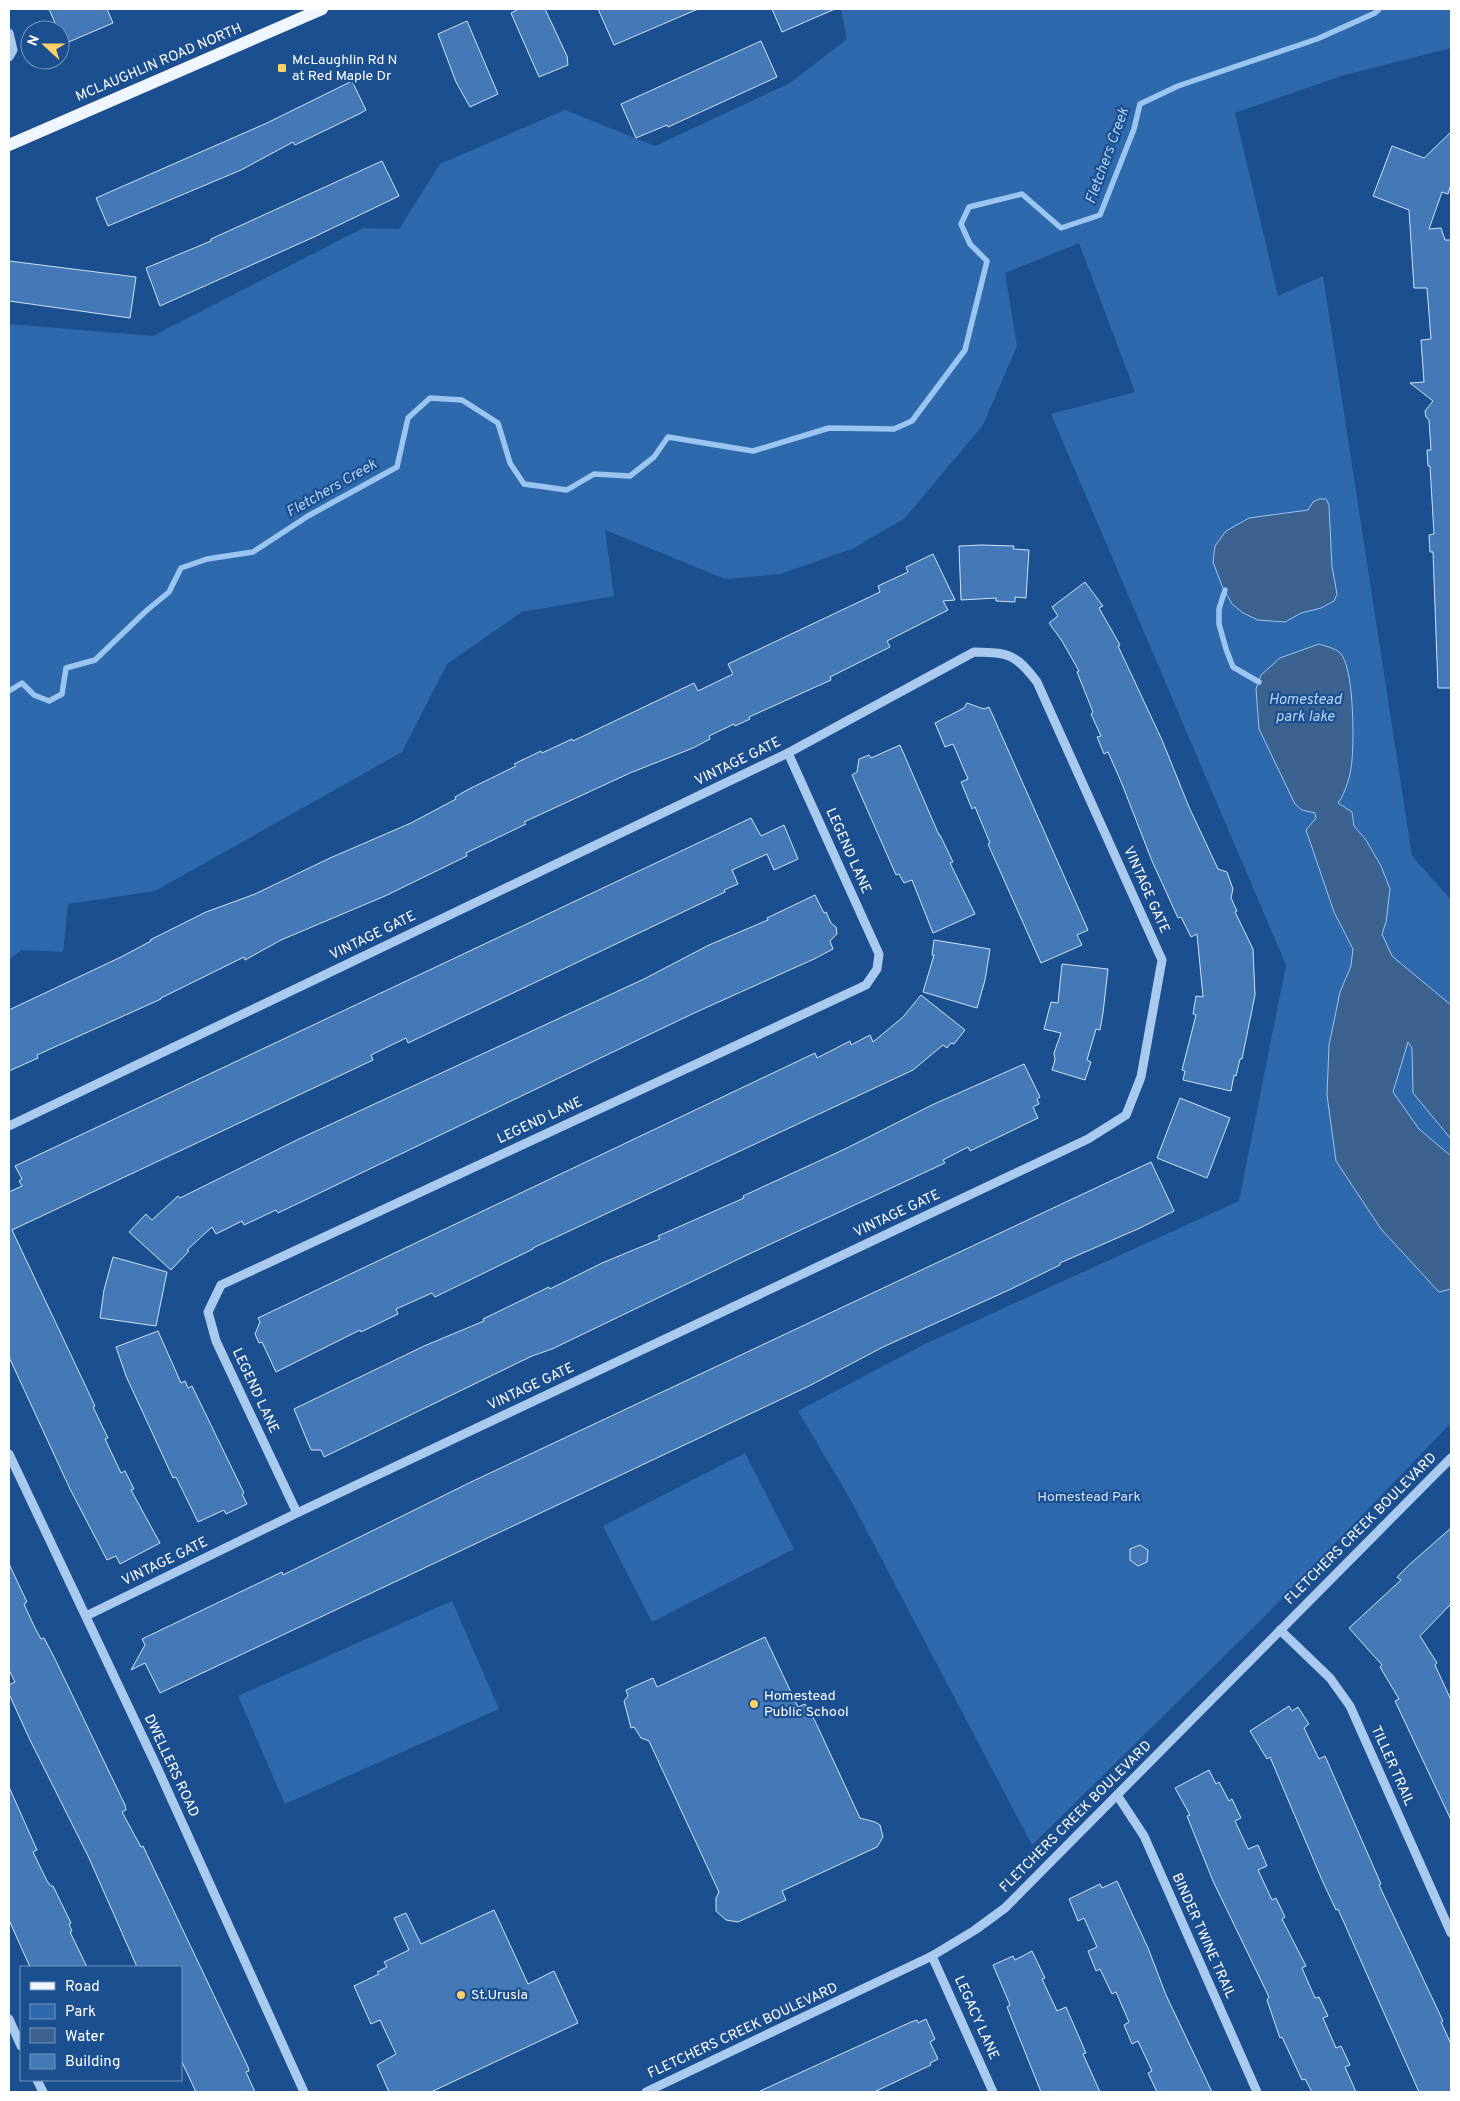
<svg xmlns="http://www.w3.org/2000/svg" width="1460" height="2101" font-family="Overpass,sans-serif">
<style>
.green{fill:#2e69ad}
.water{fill:#3c6290;stroke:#9cc4f0}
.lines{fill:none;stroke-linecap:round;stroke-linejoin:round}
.stream{stroke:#9cc4f0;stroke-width:5.5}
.building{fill:#4478b7;stroke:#cfe3fa}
.minor{stroke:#a9c9ee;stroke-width:9}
.major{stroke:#f0f6ff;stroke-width:12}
.poi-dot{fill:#ffd166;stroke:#1b4f8f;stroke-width:2}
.labels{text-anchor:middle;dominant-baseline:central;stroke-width:4.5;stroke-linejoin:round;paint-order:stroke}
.poi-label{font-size:14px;fill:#fff;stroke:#1b4f8f;text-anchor:start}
.street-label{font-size:14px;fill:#fff;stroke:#1b4f8f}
.park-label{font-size:14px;fill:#cfe3fa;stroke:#1b4f8f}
.water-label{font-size:15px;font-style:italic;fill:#b5d3f5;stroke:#1b4f8f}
</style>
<rect width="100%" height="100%" fill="#1b4f8f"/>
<g class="green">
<polygon points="841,9 1451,9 1451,48 1341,76 1235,113 1278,296 1323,276 1412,856 1451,900 1451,1423 1265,1616 1032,1845 849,1497 798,1411 925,1344 1239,1201 1286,965 1051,414 1135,392 1079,243 1005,273 1017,346 983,425 905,518 854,548 781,574 725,579 605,530 614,596 522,612 447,664 402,752 155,891 68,904 63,952 21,950 9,960 9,324 153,336 363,228 399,229 440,164 565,110 655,146 790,83 847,39"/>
<polygon points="745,1453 794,1549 652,1622 603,1526"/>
<polygon points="452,1601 499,1709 285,1804 238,1696"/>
</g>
<g class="water">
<polygon points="1319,499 1326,499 1329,505 1332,567 1337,594 1334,601 1321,608 1301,613 1285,622 1258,620 1243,613 1232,604 1222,586 1213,562 1215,546 1226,531 1249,518 1308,510 1313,502"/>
<path d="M 1319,644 C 1325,646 1335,648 1340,653 C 1354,666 1354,739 1352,760 C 1351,774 1346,792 1338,803 L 1352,812 L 1354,826 L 1366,840 L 1381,866 L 1390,889 L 1386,922 L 1382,934 L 1392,956 L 1451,1005 L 1451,1139 L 1413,1093 L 1412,1048 L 1408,1042 L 1393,1092 L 1419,1129 L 1451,1156 L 1451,1289 L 1439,1292 L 1381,1229 L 1336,1161 L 1327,1095 L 1329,1045 L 1340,992 L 1351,966 L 1353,949 L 1334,912 L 1306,830 L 1316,818 L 1315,813 L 1302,810 L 1295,804 L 1259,729 L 1256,689 L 1261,675 L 1280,658 Z"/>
</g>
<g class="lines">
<g class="stream">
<polyline points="1225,590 1219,609 1219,624 1226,649 1233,667 1259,682"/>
<polyline points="9,691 22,683 34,695 49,701 62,694 66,668 95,660 146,611 169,592 181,568 207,559 253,552 308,516 397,467 408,418 430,398 462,400 498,423 510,463 524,484 567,490 594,474 630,476 654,457 668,437 753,451 829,428 894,429 912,421 965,350 987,261 970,244 961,224 969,207 1022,194 1061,228 1100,215 1134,129 1140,104 1178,86 1317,39 1375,13 1379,9"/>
</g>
</g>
<g class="building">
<polygon points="49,9 107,9 113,23 64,44"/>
<polygon points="519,9 545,9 567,56 568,65 539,77 511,13"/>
<polygon points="598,9 698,9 614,45"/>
<polygon points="772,9 835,9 782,32"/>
<polygon points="467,21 498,94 470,107 456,82 438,34"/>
<polygon points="761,41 777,77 668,127 667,125 636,138 621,104"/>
<polygon points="352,81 366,110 359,114 295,145 293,142 241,170 108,226 96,198 267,123"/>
<polygon points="1451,132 1451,184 1448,194 1442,192 1429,229 1441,228 1445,240 1451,240 1451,688 1438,688 1433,552 1430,552 1429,535 1434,534 1430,466 1428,466 1427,450 1431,450 1429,420 1426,417 1425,411 1433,401 1410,383 1424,382 1421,340 1431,339 1427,288 1414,288 1409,210 1373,196 1392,146 1424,158"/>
<polygon points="382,161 399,196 314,237 160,306 146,268 211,241 211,239"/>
<polygon points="9,261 136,277 130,318 9,301"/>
<polygon points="981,545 1014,546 1013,549 1029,550 1026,598 1015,597 1015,602 996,601 996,598 961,600 959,546"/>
<polygon points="933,554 955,600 943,601 948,610 887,641 890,647 830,677 831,680 749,717 750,719 735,726 734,724 709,736 710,739 693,748 630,773 524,822 526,824 466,853 467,856 385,896 281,940 245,960 244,957 161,998 161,999 37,1055 38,1058 9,1071 9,1010 121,957 151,941 150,940 206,912 255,894 330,858 411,823 456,799 455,797 469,789 516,766 514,764 541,751 542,753 572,739 573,741 694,683 698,691 733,674 728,664 880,592 878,586 908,572 906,567"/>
<polygon points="1085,582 1103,606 1099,608 1120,645 1118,646 1162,740 1189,807 1218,869 1227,872 1233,889 1231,898 1237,911 1235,912 1253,949 1255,995 1242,1059 1240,1059 1236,1076 1234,1075 1231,1091 1183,1080 1185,1071 1182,1070 1196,1015 1193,1014 1196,996 1203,997 1197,934 1191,937 1181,917 1178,918 1152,861 1122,784 1108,752 1104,754 1097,737 1101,736 1091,714 1093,712 1077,672 1079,671 1062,641 1049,623 1058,616 1052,607"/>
<polygon points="967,703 984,709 989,707 1088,930 1077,935 1082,945 1041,963 988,844 990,843 975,807 972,809 961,782 968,779 953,744 945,747 935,723 964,708"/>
<polygon points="900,745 939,835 940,835 953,862 950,863 975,914 933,933 912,880 904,883 899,874 896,875 852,775 857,772 859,759 869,755 871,758"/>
<polygon points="751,818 761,836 784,825 798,859 774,870 767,854 732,870 738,884 724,890 725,892 408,1043 406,1038 371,1055 373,1060 12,1230 95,1406 93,1407 108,1438 105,1439 121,1473 125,1471 134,1489 131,1490 160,1543 120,1564 116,1556 107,1560 70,1489 9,1357 9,1192 22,1186 19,1181 22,1179 15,1166"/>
<polygon points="815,895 824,913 826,912 831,923 836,927 837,934 830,941 833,949 814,959 692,1014 278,1213 276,1210 244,1225 242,1221 216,1234 212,1227 187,1250 189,1251 171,1270 129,1232 146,1214 152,1220 178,1196 180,1198 299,1139 644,979 709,945 768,920 767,918"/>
<polygon points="934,940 990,949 985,980 977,1008 923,992 934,955 932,955"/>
<polygon points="1062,964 1108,969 1103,1013 1100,1030 1096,1029 1087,1060 1091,1062 1085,1080 1052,1070 1055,1060 1054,1053 1061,1033 1044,1029 1051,1002 1058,1003"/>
<polygon points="921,995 965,1030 954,1044 951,1043 947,1048 943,1045 913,1070 533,1248 533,1249 435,1297 432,1293 396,1309 398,1314 361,1332 360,1330 276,1372 262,1342 259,1343 255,1334 260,1322 258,1318 815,1053 817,1058 850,1041 851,1045 870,1035 873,1042 903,1017"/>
<polygon points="1024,1064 1040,1097 1037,1099 1039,1104 1033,1107 1038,1118 970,1151 968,1147 943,1160 945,1163 747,1255 552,1349 532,1356 324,1457 321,1450 311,1450 294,1409 424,1346 484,1321 483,1319 549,1287 550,1289 602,1263 660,1239 658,1236 674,1229 744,1198 743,1196 845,1149 932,1105"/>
<polygon points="1180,1098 1230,1118 1207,1178 1157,1158"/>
<polygon points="1151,1162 1174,1211 1140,1228 1060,1263 1060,1265 1009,1290 883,1347 809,1386 160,1693 145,1663 131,1670 145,1645 142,1639 282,1572 283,1575 471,1482"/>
<polygon points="113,1257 167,1272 156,1326 100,1318 104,1290"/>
<polygon points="158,1331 181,1383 185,1381 188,1388 192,1386 244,1493 242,1494 247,1504 226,1514 224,1510 198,1522 176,1477 173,1478 126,1376 116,1347"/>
<polygon points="1451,1528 1451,1604 1420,1636 1437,1663 1435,1665 1451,1700 1451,1820 1395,1701 1399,1699 1380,1667 1382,1665 1349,1628 1401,1580 1397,1577 1410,1564"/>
<polygon points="1140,1545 1148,1550 1147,1562 1138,1566 1130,1560 1130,1549"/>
<polygon points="9,1564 27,1602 24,1604 34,1626 41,1639 44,1638 54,1657 125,1805 126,1810 122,1812 141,1847 143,1846 248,2067 249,2071 246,2072 255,2092 196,2092 181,2060 181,1967 137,1967 89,1858 30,1740 9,1694 9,1685 15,1682 9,1670"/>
<polygon points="765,1637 798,1707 805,1704 815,1721 860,1818 875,1822 880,1825 883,1837 877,1847 782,1891 786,1900 738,1922 726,1920 716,1911 716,1898 719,1892 649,1741 641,1738 634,1727 631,1728 624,1701 628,1696 626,1690 653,1678 657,1687"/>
<polygon points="1289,1706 1292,1711 1298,1707 1309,1724 1304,1728 1319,1759 1325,1756 1381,1884 1379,1885 1443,2021 1441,2022 1451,2044 1451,2092 1419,2092 1338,1909 1336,1910 1322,1880 1270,1757 1267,1759 1250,1731"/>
<polygon points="1209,1770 1216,1784 1219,1782 1229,1801 1232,1799 1241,1818 1235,1821 1248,1849 1258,1845 1267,1866 1258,1870 1272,1900 1276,1898 1285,1917 1282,1919 1306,1966 1302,1968 1315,1998 1319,1997 1328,2016 1323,2018 1336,2048 1341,2046 1350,2065 1345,2067 1356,2092 1312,2092 1305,2079 1302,2080 1282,2037 1280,2038 1267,2000 1269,1997 1213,1881 1187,1816 1190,1815 1175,1788"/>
<polygon points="9,1787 37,1850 33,1852 47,1881 51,1886 53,1886 71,1923 69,1924 72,1931 70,1932 87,1967 30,1967 9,1920"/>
<polygon points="1117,1881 1148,1948 1166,1995 1212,2092 1157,2092 1148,2073 1152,2071 1138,2041 1132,2044 1124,2025 1129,2022 1116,1992 1112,1994 1100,1969 1096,1971 1088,1951 1097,1947 1084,1918 1078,1921 1069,1899 1100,1884 1102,1888"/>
<polygon points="494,1910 528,1984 554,1971 578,2023 431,2092 389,2092 377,2065 396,2054 380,2020 371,2024 354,1986 379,1974 377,1972 387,1967 384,1962 409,1950 394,1918 406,1913 421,1944"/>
<polygon points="1032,1951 1045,1978 1042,1979 1057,2011 1066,2007 1086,2053 1083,2054 1100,2092 1041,2092 1007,2007 1010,2005 993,1965 1013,1956 1015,1960"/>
<polygon points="926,2019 935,2039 930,2042 938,2059 930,2063 931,2065 874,2092 758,2092 911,2022 917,2020 918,2023"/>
</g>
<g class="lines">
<g class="minor">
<polyline points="9,33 13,50 9,57"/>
<path d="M 9,1126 L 788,753 L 974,652 C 1009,653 1015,653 1037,682 L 1162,960 L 1141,1077 L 1126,1115 L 1088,1139 L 297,1513 L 86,1616"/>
<polyline points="9,1454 156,1765 304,2092"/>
<polyline points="297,1513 216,1341 208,1312 221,1285 866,985 877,969 879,954 788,753"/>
<polyline points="1280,1630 1330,1678 1350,1706 1451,1933"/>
<polyline points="1117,1795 1144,1836 1257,2092"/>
<polyline points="932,1956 993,2092"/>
<polyline points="9,2019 21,2046"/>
<polyline points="37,2080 43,2092"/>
<polyline points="646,2092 932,1956 975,1930 1005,1908 1451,1458"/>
</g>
<polyline class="major" points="9,145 322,9"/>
</g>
<g class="poi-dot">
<rect x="277" y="63" width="10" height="10" rx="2.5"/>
<circle cx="754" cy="1704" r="5"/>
<circle cx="461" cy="1995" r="5"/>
</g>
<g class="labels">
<g class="poi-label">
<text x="292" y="60">McLaughlin Rd N<tspan x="292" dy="16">at Red Maple Dr</tspan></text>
<text x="764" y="1696">Homestead<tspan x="764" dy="16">Public School</tspan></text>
<text x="471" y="1995">St.Urusla</text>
</g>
<g class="street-label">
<text transform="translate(159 63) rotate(-23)">MCLAUGHLIN ROAD NORTH</text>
<text transform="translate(738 762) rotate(-26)">VINTAGE GATE</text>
<text transform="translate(848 851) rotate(66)">LEGEND LANE</text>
<text transform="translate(1146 890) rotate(66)">VINTAGE GATE</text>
<text transform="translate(373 936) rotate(-26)">VINTAGE GATE</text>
<text transform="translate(540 1121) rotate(-25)">LEGEND LANE</text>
<text transform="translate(897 1214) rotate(-25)">VINTAGE GATE</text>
<text transform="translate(531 1387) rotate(-25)">VINTAGE GATE</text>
<text transform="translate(255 1391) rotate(65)">LEGEND LANE</text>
<text transform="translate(1361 1529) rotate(-45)">FLETCHERS CREEK BOULEVARD</text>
<text transform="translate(165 1562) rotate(-26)">VINTAGE GATE</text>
<text transform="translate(171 1766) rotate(65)">DWELLERS ROAD</text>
<text transform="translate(1392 1766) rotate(66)">TILLER TRAIL</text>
<text transform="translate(1076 1817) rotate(-45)">FLETCHERS CREEK BOULEVARD</text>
<text transform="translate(1203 1936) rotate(66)">BINDER TWINE TRAIL</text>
<text transform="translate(976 2018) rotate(66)">LEGACY LANE</text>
<text transform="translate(743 2031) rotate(-25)">FLETCHERS CREEK BOULEVARD</text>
</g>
<g class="park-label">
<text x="1089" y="1497">Homestead Park</text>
</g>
<g class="water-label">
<text transform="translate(1108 156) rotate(-70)">Fletchers Creek</text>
<text transform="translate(332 489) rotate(-30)">Fletchers Creek</text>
<text x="1305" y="700">Homestead<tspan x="1305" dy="17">park lake</tspan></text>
</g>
</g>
<rect width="1460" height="2101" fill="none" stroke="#ffffff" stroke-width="20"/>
<rect x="20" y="1966" width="162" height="115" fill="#1b4f8f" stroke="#7695bc"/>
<rect x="30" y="1982" width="25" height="8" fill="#f0f6ff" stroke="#7695bc"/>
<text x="65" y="1991" font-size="15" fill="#ffffff">Road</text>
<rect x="30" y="2004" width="25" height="15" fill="#2e69ad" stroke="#7695bc"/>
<text x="65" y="2016" font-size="15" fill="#ffffff">Park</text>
<rect x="30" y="2028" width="25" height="15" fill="#3c6290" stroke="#7695bc"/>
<text x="65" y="2041" font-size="15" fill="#ffffff">Water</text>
<rect x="30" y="2054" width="25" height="15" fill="#4478b7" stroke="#7695bc"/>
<text x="65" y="2066" font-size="15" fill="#ffffff">Building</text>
<g transform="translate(45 45) rotate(291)"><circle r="24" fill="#1b4f8f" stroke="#7695bc"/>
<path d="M0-4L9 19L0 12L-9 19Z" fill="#ffd166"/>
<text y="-8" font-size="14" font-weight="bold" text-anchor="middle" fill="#ffffff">N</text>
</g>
</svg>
